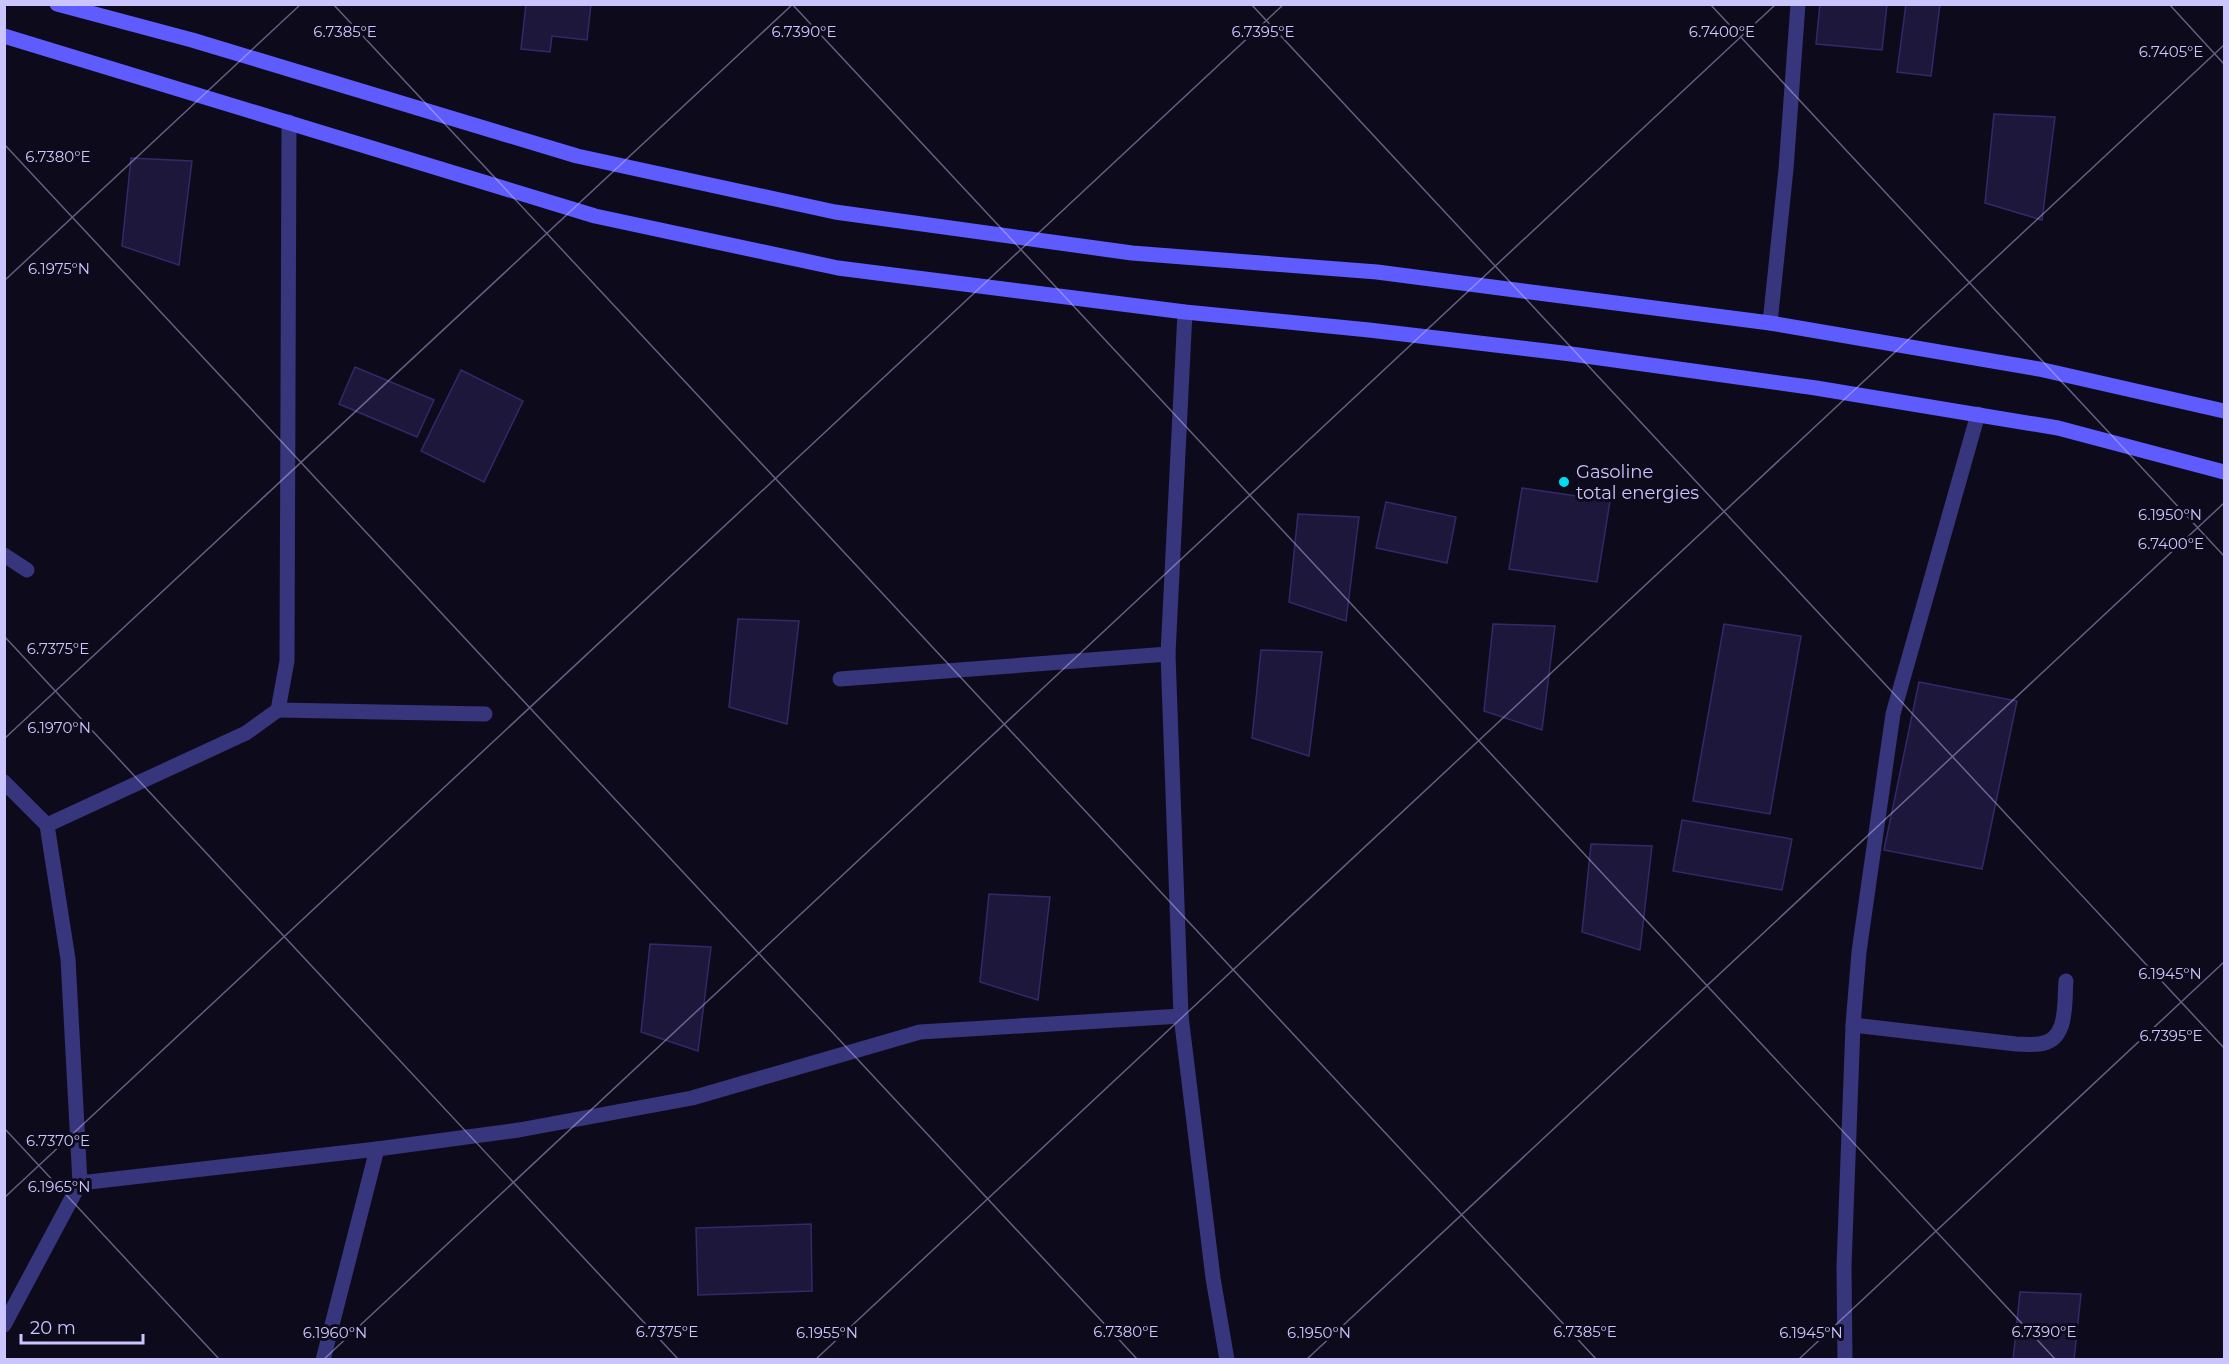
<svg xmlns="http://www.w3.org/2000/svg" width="2229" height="1364" font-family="Montserrat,sans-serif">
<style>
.building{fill:#1e173c;stroke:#342869;stroke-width:1.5}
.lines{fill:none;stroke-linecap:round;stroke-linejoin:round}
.lane{stroke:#37357b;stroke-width:15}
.street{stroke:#37357b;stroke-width:15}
.secondary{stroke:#5e5cff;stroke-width:15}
.ticks{fill:none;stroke:#cbc5ff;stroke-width:1.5;stroke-opacity:0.45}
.poi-dot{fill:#00dcf0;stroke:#0d0b1b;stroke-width:2}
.labels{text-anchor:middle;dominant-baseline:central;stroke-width:6;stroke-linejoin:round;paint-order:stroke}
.poi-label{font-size:18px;fill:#cbc5ff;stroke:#0d0b1b;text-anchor:start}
.ticks-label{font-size:15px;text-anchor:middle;fill:#cbc5ff;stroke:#0d0b1b;stroke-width:6;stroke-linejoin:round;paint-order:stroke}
</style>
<rect width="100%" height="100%" fill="#0d0b1b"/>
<g class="building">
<polygon points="526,4 591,4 587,40 552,36 550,52 521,49"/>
<polygon points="1820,4 1887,4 1882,50 1816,44"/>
<polygon points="1906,4 1940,4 1931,76 1897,72"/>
<polygon points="1994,114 2055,117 2042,220 1985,203"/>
<polygon points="131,158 192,161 179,265 122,246"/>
<polygon points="355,367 434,400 417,437 339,404"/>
<polygon points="461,370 523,401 484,482 421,451"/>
<polygon points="1522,488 1610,501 1597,582 1509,569"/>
<polygon points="1386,502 1456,517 1447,563 1376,548"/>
<polygon points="1298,514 1359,517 1346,621 1289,602"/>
<polygon points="738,619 799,621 787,724 729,707"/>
<polygon points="1493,624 1555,626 1542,730 1484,711"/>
<polygon points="1724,624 1801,636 1770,814 1693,801"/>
<polygon points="1261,650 1322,652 1309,756 1252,738"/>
<polygon points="1919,682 2017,701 1982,869 1884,850"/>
<polygon points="1682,820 1792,839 1782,890 1673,871"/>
<polygon points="1591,844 1652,846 1640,950 1582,932"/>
<polygon points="989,894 1050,897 1038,1000 980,982"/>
<polygon points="650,944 711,947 698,1051 641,1032"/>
<polygon points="811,1224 812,1291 698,1295 696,1228"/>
<polygon points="2020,1292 2081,1294 2074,1360 2013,1360"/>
</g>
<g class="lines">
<g class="lane">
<polyline points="4,555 27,570"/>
<polyline points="840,679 1168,654"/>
<path d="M 1853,1025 L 2016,1044 C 2023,1044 2032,1045 2039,1044 C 2069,1041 2064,1003 2066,981"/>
</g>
<g class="street">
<polyline points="1185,312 1168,654 1181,1016 1213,1278 1227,1360"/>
<polyline points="1770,323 1786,169 1798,4"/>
<polyline points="278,710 485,714"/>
<polyline points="4,782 47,825 68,959 80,1183 4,1325"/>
<polyline points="47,825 246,733 278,710 287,661 289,122"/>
<polyline points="80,1183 377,1149 519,1130 692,1098 920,1032 1181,1016"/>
<polyline points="323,1360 377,1149"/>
<polyline points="1845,1360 1844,1266 1853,1025 1859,952 1893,714 1978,414"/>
</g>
<g class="secondary">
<polyline points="57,4 192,40 577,156 835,212 1132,253 1377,272 1770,323 2039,369 2224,411"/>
<polyline points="4,36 595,216 838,268 1185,312 1369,330 1571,354 1816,388 2058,428 2224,472"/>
</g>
</g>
<path class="ticks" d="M 333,4 L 1597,1360M 792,4 L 2056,1360M 1251,4 L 2224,1048M 1710,4 L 2224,556M 2169,4 L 2224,64M 4,144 L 1138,1360M 4,281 L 301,4M 4,636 L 679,1360M 4,739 L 793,4M 4,1128 L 220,1360M 4,1198 L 1284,4M 323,1360 L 1776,4M 815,1360 L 2224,45M 1306,1360 L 2224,503M 1798,1360 L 2224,962"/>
<circle class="poi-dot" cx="1564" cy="482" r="6"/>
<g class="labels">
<g class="poi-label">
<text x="1576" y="472">Gasoline<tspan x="1576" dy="21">total energies</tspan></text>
</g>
</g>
<g class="ticks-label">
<text x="804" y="37">6.7390°E</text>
<text x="1263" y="37">6.7395°E</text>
<text x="1722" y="37">6.7400°E</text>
<text x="345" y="37">6.7385°E</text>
<text x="2171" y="57">6.7405°E</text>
<text x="58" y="162">6.7380°E</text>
<text x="59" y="274">6.1975°N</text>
<text x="2170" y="520">6.1950°N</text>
<text x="2171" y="549">6.7400°E</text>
<text x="58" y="654">6.7375°E</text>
<text x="59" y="733">6.1970°N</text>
<text x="2170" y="979">6.1945°N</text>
<text x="2171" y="1041">6.7395°E</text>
<text x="58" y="1146">6.7370°E</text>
<text x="59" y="1192">6.1965°N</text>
<text x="667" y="1337">6.7375°E</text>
<text x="1126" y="1337">6.7380°E</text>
<text x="1585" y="1337">6.7385°E</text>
<text x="2044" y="1337">6.7390°E</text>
<text x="335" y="1338">6.1960°N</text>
<text x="827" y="1338">6.1955°N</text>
<text x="1319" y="1338">6.1950°N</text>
<text x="1811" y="1338">6.1945°N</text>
</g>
<rect width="2229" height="1364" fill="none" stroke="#cbc5ff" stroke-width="12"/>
<path d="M21 1334v9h122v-9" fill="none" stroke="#cbc5ff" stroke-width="3"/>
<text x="30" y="1334" font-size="18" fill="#cbc5ff" stroke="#0d0b1b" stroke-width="4.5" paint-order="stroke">20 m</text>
</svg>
